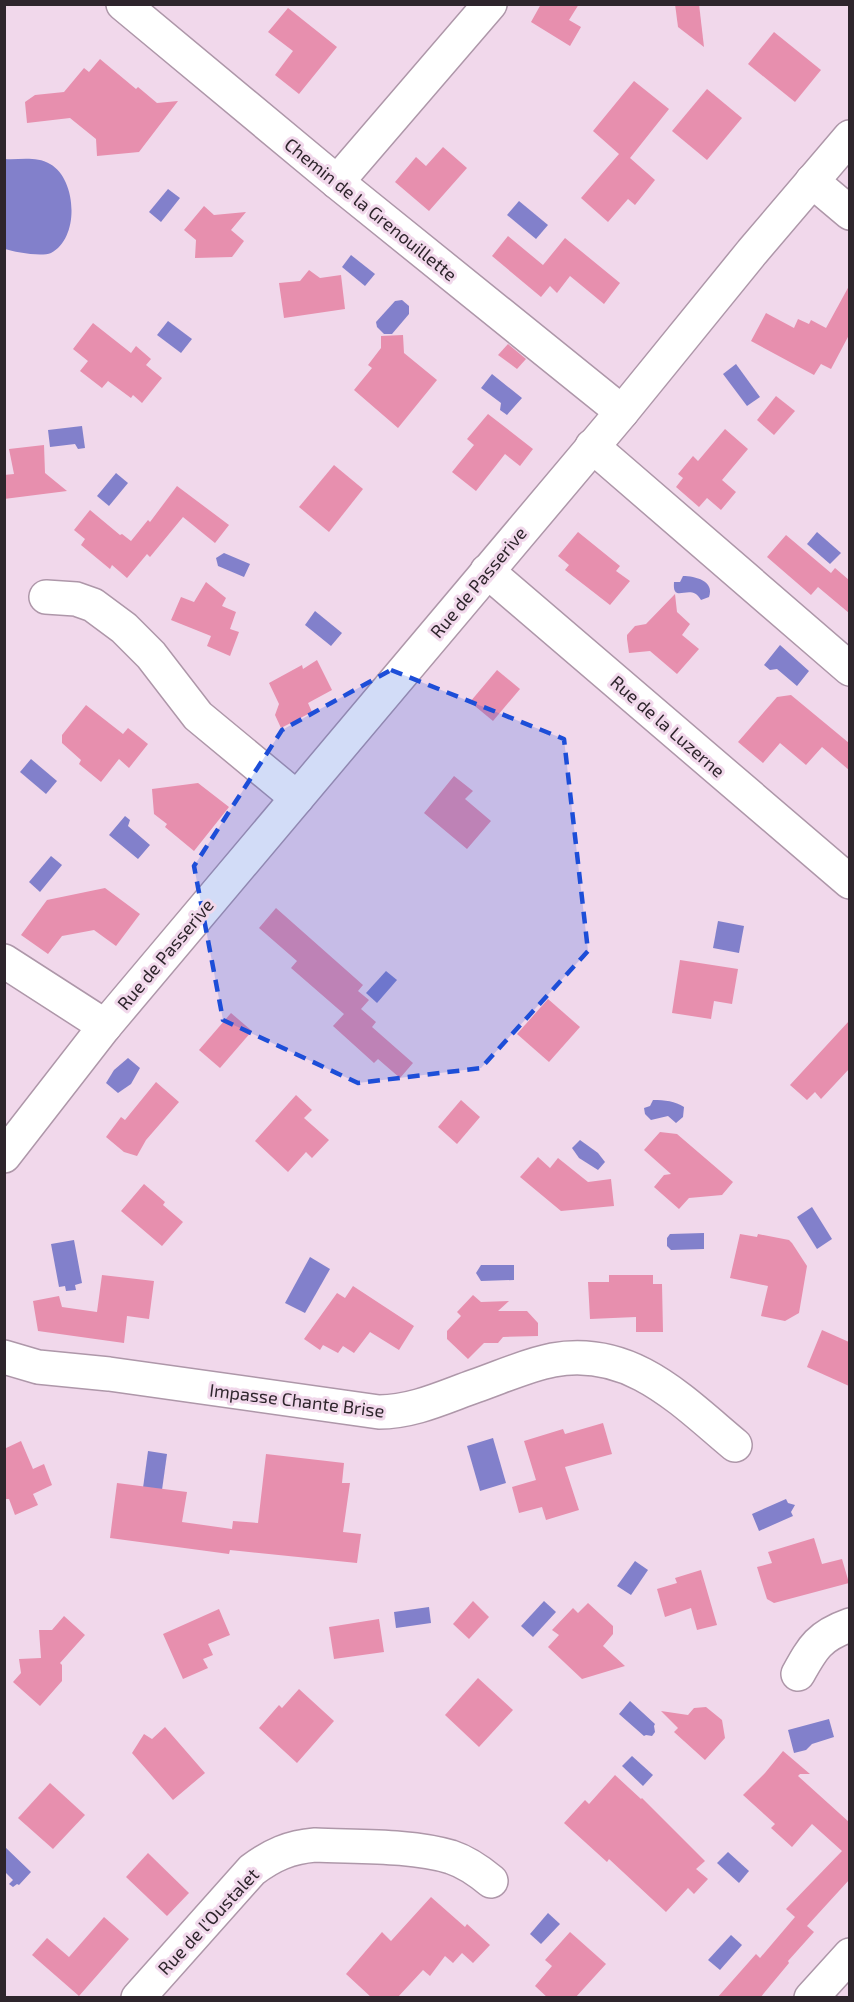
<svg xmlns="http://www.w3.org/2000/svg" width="854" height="2002" font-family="'Exo 2',sans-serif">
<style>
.water{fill:#8280cb}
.building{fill:#e78fae}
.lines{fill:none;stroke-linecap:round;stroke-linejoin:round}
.minor-casing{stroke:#ae97a9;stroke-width:36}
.minor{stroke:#fff;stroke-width:33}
.marked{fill:#1d4ed8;fill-opacity:0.2;stroke:#1d4ed8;stroke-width:4.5;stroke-dasharray:12 8;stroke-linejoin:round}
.labels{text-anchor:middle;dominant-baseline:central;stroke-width:6;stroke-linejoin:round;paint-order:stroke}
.street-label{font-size:18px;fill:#2e252c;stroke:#f1d8eb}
</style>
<rect width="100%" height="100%" fill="#f1d8eb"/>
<g class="water">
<path d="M 5,159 C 20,160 36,156 50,164 C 77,179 80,238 51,253 C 41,257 14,252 5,249 Z"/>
<polygon points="168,189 180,198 161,222 149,212"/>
<polygon points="519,201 548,225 536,239 507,215"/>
<polygon points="351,255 375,274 365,286 342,267"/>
<polygon points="402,300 409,306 409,314 392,334 384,334 377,327 376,322 395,301"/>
<polygon points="168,321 192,339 181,353 157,335"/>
<polygon points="736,364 760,397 747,406 723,374"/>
<polygon points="492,374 522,398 507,415 500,410 501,403 481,388"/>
<polygon points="82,426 85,448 78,449 75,444 50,447 48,430"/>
<polygon points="116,473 128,483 109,506 97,496"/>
<polygon points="817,532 841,553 830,564 807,544"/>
<polygon points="224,553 250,564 244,577 218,566 216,558"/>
<path d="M 683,576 C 695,576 715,581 709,597 L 701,600 C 691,581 672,606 674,582 L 680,582 Z"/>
<polygon points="315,611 342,633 331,646 305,625"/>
<polygon points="780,645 809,671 797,686 777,669 770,670 764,665"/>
<polygon points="31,759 57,781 46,794 20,772"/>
<polygon points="125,816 130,820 128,826 150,845 138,859 109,835"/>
<polygon points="51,856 62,865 40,892 29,882"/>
<polygon points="718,921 744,926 739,953 713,948"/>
<polygon points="386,971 397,980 377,1003 366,993"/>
<polygon points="128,1058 140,1068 131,1084 118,1093 106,1083 114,1070"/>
<path d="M 653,1100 C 665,1100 675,1101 684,1107 L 683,1117 L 676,1123 L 668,1116 L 651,1120 L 645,1114 L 644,1108 L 650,1106 Z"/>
<polygon points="580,1140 598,1153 605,1162 598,1170 579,1158 572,1148"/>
<polygon points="812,1207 832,1239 817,1249 797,1217"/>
<polygon points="704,1233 704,1249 671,1250 667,1246 667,1238 670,1234"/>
<polygon points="74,1240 82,1283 75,1285 76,1290 66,1291 65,1286 59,1287 51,1244"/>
<polygon points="310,1257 330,1269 305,1313 285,1303"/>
<polygon points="481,1265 514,1265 514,1280 481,1281 476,1273"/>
<polygon points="493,1438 506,1483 480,1491 467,1446"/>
<polygon points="148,1451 167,1454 162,1490 143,1488"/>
<polygon points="786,1499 788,1503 795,1505 791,1512 793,1516 759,1531 752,1514"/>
<polygon points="635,1561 648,1570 631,1595 617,1586"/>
<polygon points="544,1601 556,1612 533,1637 521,1626"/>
<polygon points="429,1607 431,1623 396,1628 394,1612"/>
<polygon points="630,1701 655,1724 654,1726 655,1732 652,1736 646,1735 644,1736 619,1714"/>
<polygon points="829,1719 834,1737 812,1744 806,1750 794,1753 788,1730"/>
<polygon points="632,1756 653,1775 643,1786 622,1766"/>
<polygon points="5,1847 31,1872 19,1885 17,1884 13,1887 9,1884 13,1880 5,1872"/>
<polygon points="728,1852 749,1871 739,1883 717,1863"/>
<polygon points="548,1913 560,1924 541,1944 530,1934"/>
<polygon points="731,1935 742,1945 720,1970 708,1960"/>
</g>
<g class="building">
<polygon points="541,4 579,4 569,20 581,27 570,46 531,22"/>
<polygon points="675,4 699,4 704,47 678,27"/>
<polygon points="288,8 337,47 299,94 275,75 293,51 268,32"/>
<polygon points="774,32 821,70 795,102 748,64"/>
<polygon points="100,59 136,89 138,87 157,103 178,101 139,152 97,156 96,139 70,118 27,123 25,102 35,95 64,92 84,68 89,72"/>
<polygon points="634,81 669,109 630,158 655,180 635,205 628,199 608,222 581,198 619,154 593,131"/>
<polygon points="707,89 742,118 707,160 672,131"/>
<polygon points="443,147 467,168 429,211 395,182 416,157 426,166"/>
<polygon points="204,206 214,215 246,212 231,230 244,241 232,257 195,258 196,240 184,230"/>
<polygon points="508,236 543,265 565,238 620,283 604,304 570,276 557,293 550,286 541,297 492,256"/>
<polygon points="309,270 320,278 341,275 345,309 284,318 279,283 300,281"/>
<polygon points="849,286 849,335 831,369 821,364 814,375 751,341 766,313 794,328 798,319 809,324 811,320 826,328"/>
<polygon points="93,323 131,353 136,346 151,359 146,365 162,378 142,403 133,395 131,398 108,381 102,388 80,371 88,361 73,349"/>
<polygon points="403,335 404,353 437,380 398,428 354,390 372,368 368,365 381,348 381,336"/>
<polygon points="508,344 526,359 517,369 498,355"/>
<polygon points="776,396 795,411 774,435 757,420"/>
<polygon points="488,414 533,449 520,466 505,454 476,491 452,472 474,445 467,439"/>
<polygon points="725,429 748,449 722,480 736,492 721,510 707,498 699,507 676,487 683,478 678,474 693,456 698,461"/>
<polygon points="44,445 45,473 67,491 4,499 4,475 14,474 9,449"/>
<polygon points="334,465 363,489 329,532 299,507"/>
<polygon points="177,486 229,525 215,543 183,517 150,557 147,554 127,578 112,565 110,569 81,545 85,539 74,530 90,510 120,535 122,534 131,541 148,520 150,522"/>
<polygon points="578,532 620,566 616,571 630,581 610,605 565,570 569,565 558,556"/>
<polygon points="786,535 831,573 835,568 849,580 849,613 818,587 811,595 767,557"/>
<polygon points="206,582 226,598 222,606 236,612 230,629 239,632 230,656 207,646 211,636 171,620 181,597 194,602"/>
<polygon points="675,594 677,612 690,624 682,635 699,649 677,674 650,651 629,653 627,639 627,635 635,626 646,624"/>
<polygon points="317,660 332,690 308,703 312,712 281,728 275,715 279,704 269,683 302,665 303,669"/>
<polygon points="497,670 520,689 493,721 470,702"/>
<polygon points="791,695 849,743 849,770 822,747 806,765 780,743 763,763 738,742 777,697"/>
<polygon points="86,705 123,734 128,728 148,744 129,768 119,759 101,782 79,764 81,760 62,743 62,735"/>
<polygon points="454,776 473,791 465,799 491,821 467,849 424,813"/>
<polygon points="198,783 229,807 194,851 165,827 167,824 154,814 152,789"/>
<polygon points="105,888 140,914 116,946 94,930 62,936 48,954 21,935 47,900"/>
<polygon points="276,908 363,985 358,991 369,1000 361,1009 376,1022 372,1027 413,1063 400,1078 378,1059 374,1063 333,1026 344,1014 291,968 297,961 259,928"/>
<polygon points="680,960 738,969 732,1004 714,1001 711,1019 672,1013"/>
<polygon points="548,999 580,1027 549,1062 517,1034"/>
<polygon points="231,1013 252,1031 220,1068 199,1050"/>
<polygon points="849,1021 849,1069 821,1099 815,1092 807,1100 790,1085"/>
<polygon points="156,1082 179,1102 146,1140 137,1156 124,1152 106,1137 121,1117 125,1120"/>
<polygon points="296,1095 312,1110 304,1118 329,1140 312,1158 306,1152 288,1172 255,1141"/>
<polygon points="461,1100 480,1117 457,1144 438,1127"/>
<polygon points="660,1132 677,1134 733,1182 722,1195 689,1198 679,1209 654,1187 664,1175 671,1174 644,1150"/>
<polygon points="538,1157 550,1168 558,1158 588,1182 611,1179 614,1206 561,1211 520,1177"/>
<polygon points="144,1184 165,1202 163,1205 183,1222 162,1246 121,1211"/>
<polygon points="740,1234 757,1237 758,1234 789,1240 792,1243 807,1266 799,1313 785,1321 761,1316 768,1286 730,1278"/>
<polygon points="102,1275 154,1281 149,1319 127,1316 124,1343 38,1331 33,1301 59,1296 62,1307 97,1312"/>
<polygon points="609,1275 653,1275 653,1284 662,1284 663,1332 636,1332 636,1317 590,1319 588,1282 609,1282"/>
<polygon points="353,1286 414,1326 399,1350 370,1332 354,1353 343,1346 338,1353 323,1345 320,1350 304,1339 337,1293 345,1298"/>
<polygon points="473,1295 481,1302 509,1301 498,1311 527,1311 538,1323 538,1336 503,1337 498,1343 484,1343 468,1359 447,1339 447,1331 461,1316 457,1312"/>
<polygon points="822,1330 849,1342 849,1386 807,1367"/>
<polygon points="603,1423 612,1454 565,1467 579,1510 546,1520 542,1507 519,1513 512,1487 536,1480 524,1441 563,1429 565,1434"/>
<polygon points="21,1441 33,1469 44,1464 52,1485 33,1494 38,1505 15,1515 9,1499 4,1499 4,1449"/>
<polygon points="266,1454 344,1463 342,1483 350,1483 343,1532 361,1534 357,1563 230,1550 229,1554 110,1538 117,1483 187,1492 182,1522 232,1529 233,1521 258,1523"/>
<polygon points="814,1538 822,1564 842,1559 849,1583 774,1603 767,1599 757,1567 772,1563 768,1552"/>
<polygon points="701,1570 717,1625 697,1630 691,1608 665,1617 657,1589 677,1583 675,1578"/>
<polygon points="473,1601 489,1617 469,1639 453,1624"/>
<polygon points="588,1603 613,1626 613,1634 603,1646 625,1666 582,1679 548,1647 559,1635 552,1630 573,1608 578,1613"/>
<polygon points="219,1609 230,1635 208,1644 213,1655 203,1659 208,1668 183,1679 163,1634"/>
<polygon points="64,1616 85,1635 60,1663 62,1665 62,1681 40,1706 13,1682 21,1673 19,1659 41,1658 39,1630 52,1630"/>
<polygon points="379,1619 384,1652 334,1659 329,1627"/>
<polygon points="478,1678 513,1710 479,1747 445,1715"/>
<polygon points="299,1689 334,1721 297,1763 259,1728 279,1705 282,1708"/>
<polygon points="706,1707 722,1720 725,1738 705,1760 674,1732 678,1728 661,1711 688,1715 694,1708"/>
<polygon points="165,1727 205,1773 173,1800 132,1753 144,1734 152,1739"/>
<polygon points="783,1751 810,1774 800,1774 798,1776 849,1822 849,1880 807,1926 814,1932 788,1961 789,1963 760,1998 717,1998 756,1954 760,1958 795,1917 786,1909 842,1851 812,1824 792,1847 771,1828 775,1824 743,1795 765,1773"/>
<polygon points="615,1775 641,1799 642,1798 705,1861 696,1869 708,1879 694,1894 688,1888 666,1912 609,1859 607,1862 564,1823 585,1800 589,1804"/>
<polygon points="50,1783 85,1815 53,1849 18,1818"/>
<polygon points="148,1853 189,1893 167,1916 126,1877"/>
<polygon points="431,1897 465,1927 467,1924 490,1945 473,1963 462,1953 453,1963 445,1956 430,1976 423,1970 397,1998 372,1998 346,1974 382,1932 391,1941"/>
<polygon points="104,1917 129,1939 79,1996 32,1955 47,1938 69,1957"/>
<polygon points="570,1932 606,1964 575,1998 548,1998 535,1986 552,1966 545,1960"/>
</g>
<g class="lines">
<defs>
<g id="minor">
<polyline points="123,4 337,182 622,412"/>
<polyline points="812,181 850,213"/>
<polyline points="337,182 490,4"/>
<polyline points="592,446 850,669"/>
<polyline points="487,571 850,882"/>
<polyline points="46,597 76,599 93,605 124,628 151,655 198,716 297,798"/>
<polyline points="4,961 105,1026"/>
<polyline points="4,1156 105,1026 622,412 752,252 850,137"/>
<path d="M 4,1357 L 38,1367 L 109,1374 L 379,1412 C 413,1412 444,1397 475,1386 C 501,1377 527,1365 553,1360 C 631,1346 681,1400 735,1445"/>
<path d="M 798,1674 C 813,1647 819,1636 850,1625"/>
<path d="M 138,1998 L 252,1870 C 272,1855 290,1847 315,1845 C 357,1847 412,1845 451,1857 C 466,1862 479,1871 491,1881"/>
<polyline points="811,1998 850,1955"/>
</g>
</defs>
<use href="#minor" class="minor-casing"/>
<use href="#minor" class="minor"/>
</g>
<path class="marked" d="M 391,670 L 564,739 L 588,951 L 481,1068 L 358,1083 L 223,1020 L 194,866 L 282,730 Z"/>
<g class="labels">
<g class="street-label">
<text transform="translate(371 209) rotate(39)">Chemin de la Grenouillette</text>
<text transform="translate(478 582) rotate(-50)">Rue de Passerive</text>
<text transform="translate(668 726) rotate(41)">Rue de la Luzerne</text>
<text transform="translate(165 954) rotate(-50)">Rue de Passerive</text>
<text transform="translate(297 1400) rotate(7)">Impasse Chante Brise</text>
<text transform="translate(208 1921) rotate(-47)">Rue de l'Oustalet</text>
</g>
</g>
<rect width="854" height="2002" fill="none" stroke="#2e252c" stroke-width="12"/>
</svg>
